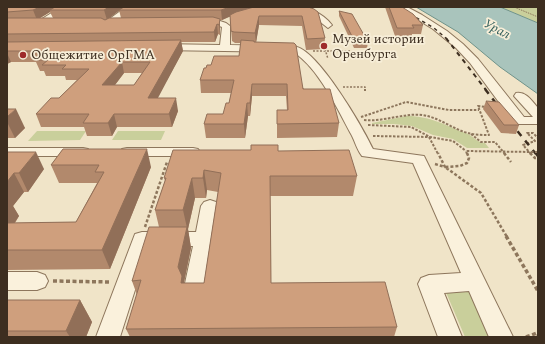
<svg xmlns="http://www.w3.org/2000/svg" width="545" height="344" font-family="Spectral,serif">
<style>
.green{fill:#c9cf9b}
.water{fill:#a9c4bc;stroke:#6f938a}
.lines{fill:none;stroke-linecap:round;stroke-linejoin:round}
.minor-casing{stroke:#8d765c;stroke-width:2}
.path-far4{stroke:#8d765c;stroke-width:1;stroke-dasharray:1.5 1;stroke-linecap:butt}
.path-far3{stroke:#8d765c;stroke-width:1.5;stroke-dasharray:2 1.5;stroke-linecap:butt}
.path-far2{stroke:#8d765c;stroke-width:2;stroke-dasharray:2.5 1.5;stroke-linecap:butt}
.path-far1{stroke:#8d765c;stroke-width:2.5;stroke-dasharray:3 2;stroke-linecap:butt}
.path{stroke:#8d765c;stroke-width:3.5;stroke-dasharray:4 2.5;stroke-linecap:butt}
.minor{fill:#faf1dc;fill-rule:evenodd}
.rail-far3{stroke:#3d2e20;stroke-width:1.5;stroke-dasharray:3.5 3.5;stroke-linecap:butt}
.rail-far2{stroke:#3d2e20;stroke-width:2;stroke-dasharray:4.5 4.5;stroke-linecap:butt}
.rail-far1{stroke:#3d2e20;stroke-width:2.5;stroke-dasharray:6 6;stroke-linecap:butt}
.rail{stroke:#3d2e20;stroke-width:3;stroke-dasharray:8 8;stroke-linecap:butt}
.path-bridge{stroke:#8d765c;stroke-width:2;stroke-dasharray:2.5 1.5;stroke-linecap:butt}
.wall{fill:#b2896c;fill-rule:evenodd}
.shaded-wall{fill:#916f58}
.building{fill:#cf9f7d;stroke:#916f58;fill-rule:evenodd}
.poi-dot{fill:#9e2a2b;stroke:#f7eed8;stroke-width:1.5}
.labels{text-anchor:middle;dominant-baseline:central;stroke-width:3.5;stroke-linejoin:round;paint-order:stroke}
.far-water-label{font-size:13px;font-style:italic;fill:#2f5d5a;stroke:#f7eed8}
.far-poi-label{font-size:13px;fill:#3d2e20;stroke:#f7eed8;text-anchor:start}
</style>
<rect width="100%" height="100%" fill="#f0e4c8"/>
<g class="green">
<polygon points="500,7 538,7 538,23"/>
<path d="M 407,116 C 431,116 446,126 468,134 C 474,137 478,143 485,143 L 489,148 L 467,148 L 453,139 L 433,135 L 412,126 L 394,124 L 372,124 L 372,123 Z"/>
<polygon points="37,131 86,131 80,140 28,141"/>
<polygon points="118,131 165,131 161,140 112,140"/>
<polygon points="468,289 490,337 465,337 445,290"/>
</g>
<polygon class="water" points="416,7 500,7 538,23 538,94 500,67 458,32"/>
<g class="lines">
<defs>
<g id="minor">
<polygon points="61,7 70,7 41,26 38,26 34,24"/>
<polygon points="126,7 135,7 110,27 104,27 103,25 104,23"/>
<path d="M 291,7 C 307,7 322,12 332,25 L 328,28 L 314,17 Z"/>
<path d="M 397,7 L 407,7 L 422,15 L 447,31 L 463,44 L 478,59 L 524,117 L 533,117 L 514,96 L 516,93 C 526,91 532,101 538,108 L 537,124 L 515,124 L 470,63 L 456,48 L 433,29 Z"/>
<path d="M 217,20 L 226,23 L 230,26 L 230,45 C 246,45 263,46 279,46 C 285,46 292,45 297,47 C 320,54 362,126 373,149 L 424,156 L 513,337 L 489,337 L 469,291 L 444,293 L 462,337 L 438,337 L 418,284 L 421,278 L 429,275 L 461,273 L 413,163 L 362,156 C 357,150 355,141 351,134 C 337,108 318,67 293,52 L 160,50 L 155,47 L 160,44 L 220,45 L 222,27 C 213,23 201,29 195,24 L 199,22 Z"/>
<polygon points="7,148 83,148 88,149 90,152 88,155 83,156 7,156"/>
<polygon points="127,148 193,148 198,149 200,152 198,155 193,156 127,156 122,155 120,152 122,149"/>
<polygon points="210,200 216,202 219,206 206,288 203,295 195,297 187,295 184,288 193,246 149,246 120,337 96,337 135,234 142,232 196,232 201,206 204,202"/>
<polygon points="7,272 37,272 45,275 48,281 45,287 37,290 7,290"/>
</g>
</defs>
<use href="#minor" class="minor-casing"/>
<polyline class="path-far4" points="514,7 538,17"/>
<g class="path-far3">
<polyline points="325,49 328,59"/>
<polyline points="313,51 351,51"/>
<polyline points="343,87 365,87 365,90"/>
</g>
<g class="path-far2">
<polyline points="365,89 365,91"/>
<polyline points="361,117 406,102 449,110 479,110"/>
<path d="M 364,120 C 384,122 403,113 422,115 C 439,117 452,129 468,133 C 474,135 482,135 489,135 L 478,106 L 487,107"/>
<polyline points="368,125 411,127 430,137 453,141 466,151"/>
<polyline points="471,134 481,142 495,142 505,154"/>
<polyline points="373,136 429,137 438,154"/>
<polyline points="467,154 466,151 531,152"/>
<polyline points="531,154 523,145 535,141 527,133 533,133 538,138"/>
</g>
<g class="path-far1">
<polyline points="467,153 469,158 467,163 460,166 445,167 481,193 507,237"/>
<polyline points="504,153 511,162"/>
<polyline points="530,153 535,158 538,158"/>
<polyline points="435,164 445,167 438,153"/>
<polyline points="145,227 167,162"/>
</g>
<g class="path">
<polyline points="506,236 538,291"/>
<polyline points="53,281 110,282"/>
<polyline points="526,337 537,333 538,335"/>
</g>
<use href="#minor" class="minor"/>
<polyline class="rail-far3" points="398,7 434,28 447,39"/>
<polyline class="rail-far2" points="446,38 486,90"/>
<g class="rail-far1">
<polyline points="485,89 502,111"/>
<polyline points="510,122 536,154"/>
</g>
<polyline class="rail" points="536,153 538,156"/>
<polyline class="path-bridge" points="531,152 538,152"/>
</g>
<g class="wall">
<path d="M 7,7 L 308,7 L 325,38 L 324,49 L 306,50 L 302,26 L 259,25 L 256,42 L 339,123 L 337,137 L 277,138 L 277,110 L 287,110 L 286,96 L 252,96 L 250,116 L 248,116 L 245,138 L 206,138 L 204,124 L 223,114 L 229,103 L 231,93 L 201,93 L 200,80 L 206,68 L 211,65 L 239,56 L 241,43 L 235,43 L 232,41 L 230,16 L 222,20 L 220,20 L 220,35 L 218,34 L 215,42 L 181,42 L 183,51 L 157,98 L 178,111 L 172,127 L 117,127 L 112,136 L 87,136 L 84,127 L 41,127 L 36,114 L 59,98 L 77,80 L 66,80 L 65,76 L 46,76 L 44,71 L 40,71 L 36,62 L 11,62 L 7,64 ZM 119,10 L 121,18 L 108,18 ZM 50,12 L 53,18 L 39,18 L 45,15 ZM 124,73 L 142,73 L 134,85 L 115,85 Z"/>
<polygon points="385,7 402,7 423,25 421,34 412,34 412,37 395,36"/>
<polygon points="339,11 368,42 367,48 354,48 339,16"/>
<polygon points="486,101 519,125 516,134 501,133 483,109"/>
<polygon points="7,109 25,128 15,138 7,138"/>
<polygon points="63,149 151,167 110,269 7,270 7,152 44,169 28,192 24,192 13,206 19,216 15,223 76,222 97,183 59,183 51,165"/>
<path d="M 278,151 L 357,176 L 353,196 L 270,196 L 271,283 L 397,327 L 394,337 L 130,337 L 126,329 L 137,295 L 132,281 L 159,227 L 155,210 L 165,181 L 164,178 ZM 207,190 L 218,192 L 204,283 L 184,283 L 191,248 L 188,229 L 195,198 L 206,198 Z"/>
<polygon points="7,300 80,300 92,322 86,337 7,337"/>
</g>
<g class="shaded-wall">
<polygon points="40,7 58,7 50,10 50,12 37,20 33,10"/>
<polygon points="109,7 124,7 107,20 104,10"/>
<polygon points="230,7 266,7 248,9 222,20 221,10"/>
<polygon points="259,16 259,25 256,43 255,33"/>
<polygon points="220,19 220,35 219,25"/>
<polygon points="217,24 218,34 215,42 214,32"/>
<polygon points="181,40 183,51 151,111 148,98"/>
<polygon points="7,53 11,62 7,64"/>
<polygon points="122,62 124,73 105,98 102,85"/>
<polygon points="252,84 252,96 250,116 250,103"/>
<polygon points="176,98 178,111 172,127 169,114"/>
<polygon points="247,103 248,116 245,138 244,124"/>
<polygon points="16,109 25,128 15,138 7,122 7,117"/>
<polygon points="114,114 117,127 112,136 108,123"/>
<polygon points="147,149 151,167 110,269 102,250"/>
<polygon points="36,152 44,169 28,192 19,173"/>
<polygon points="204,170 207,190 206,198 203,178"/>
<polygon points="14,173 24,192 13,206 19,216 7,234 7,182"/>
<polygon points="192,178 195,198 188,229 191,248 184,282 187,297 181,283 178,267 187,228 183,210"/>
<polygon points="80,300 92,322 86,337 70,337 66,331"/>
</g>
<g class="building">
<polygon points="7,7 40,7 33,10 7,12"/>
<polygon points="55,7 109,7 104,10 50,10"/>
<polygon points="124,7 230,7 221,10 119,10"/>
<polygon points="254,7 308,7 314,9 318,12 325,38 307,39 302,16 259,16 255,33 234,32 231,31 230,15 236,12"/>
<polygon points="389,7 402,7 413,14 423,25 412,25 414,28 397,28"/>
<polygon points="339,11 352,14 368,42 355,42"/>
<polygon points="213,17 220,19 219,25 217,24 214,32 7,34 7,18 101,18 105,20 109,18"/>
<path d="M 181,40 L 148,98 L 176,98 L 169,114 L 114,114 L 108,123 L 83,123 L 89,114 L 36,114 L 51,98 L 59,98 L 89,69 L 62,69 L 66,65 L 42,65 L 48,60 L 35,60 L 46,51 L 7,51 L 7,42 ZM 122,62 L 150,62 L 134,85 L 102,85 Z"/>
<polygon points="241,40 254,41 254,42 294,43 296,45 303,89 330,89 339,123 277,124 277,110 288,110 287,84 252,84 250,103 247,103 244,124 204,124 207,114 223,114 226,103 229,103 234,80 200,80 204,68 206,68 207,65 211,65 214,56 239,56"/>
<polygon points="486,101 499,102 519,125 504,125"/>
<polygon points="7,109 16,109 7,117"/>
<polygon points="251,145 278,145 278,151 349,150 357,176 270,176 271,283 385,282 397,327 126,329 141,280 132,281 149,227 187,227 178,267 182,276 181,283 204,283 221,173 204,170 203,178 192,178 183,210 155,210 166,178 164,178 173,150 251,150"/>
<polygon points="63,149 147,149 102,250 7,250 7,223 76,222 104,172 95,172 99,165 51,165"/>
<polygon points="7,152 36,152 19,173 14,173 7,182"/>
<polygon points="7,300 80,300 66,331 7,331"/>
</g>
<g class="poi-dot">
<circle cx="324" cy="46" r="4"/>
<circle cx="23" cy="55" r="4"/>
</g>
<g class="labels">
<g class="far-water-label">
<text transform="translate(497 29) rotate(28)">Урал</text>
</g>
<g class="far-poi-label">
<text x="332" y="39">Музей истории<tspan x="332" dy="15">Оренбурга</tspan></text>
<text x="31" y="55">Общежитие ОрГМА</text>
</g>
</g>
<rect width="545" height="344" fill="none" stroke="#3d2e20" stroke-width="16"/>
</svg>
